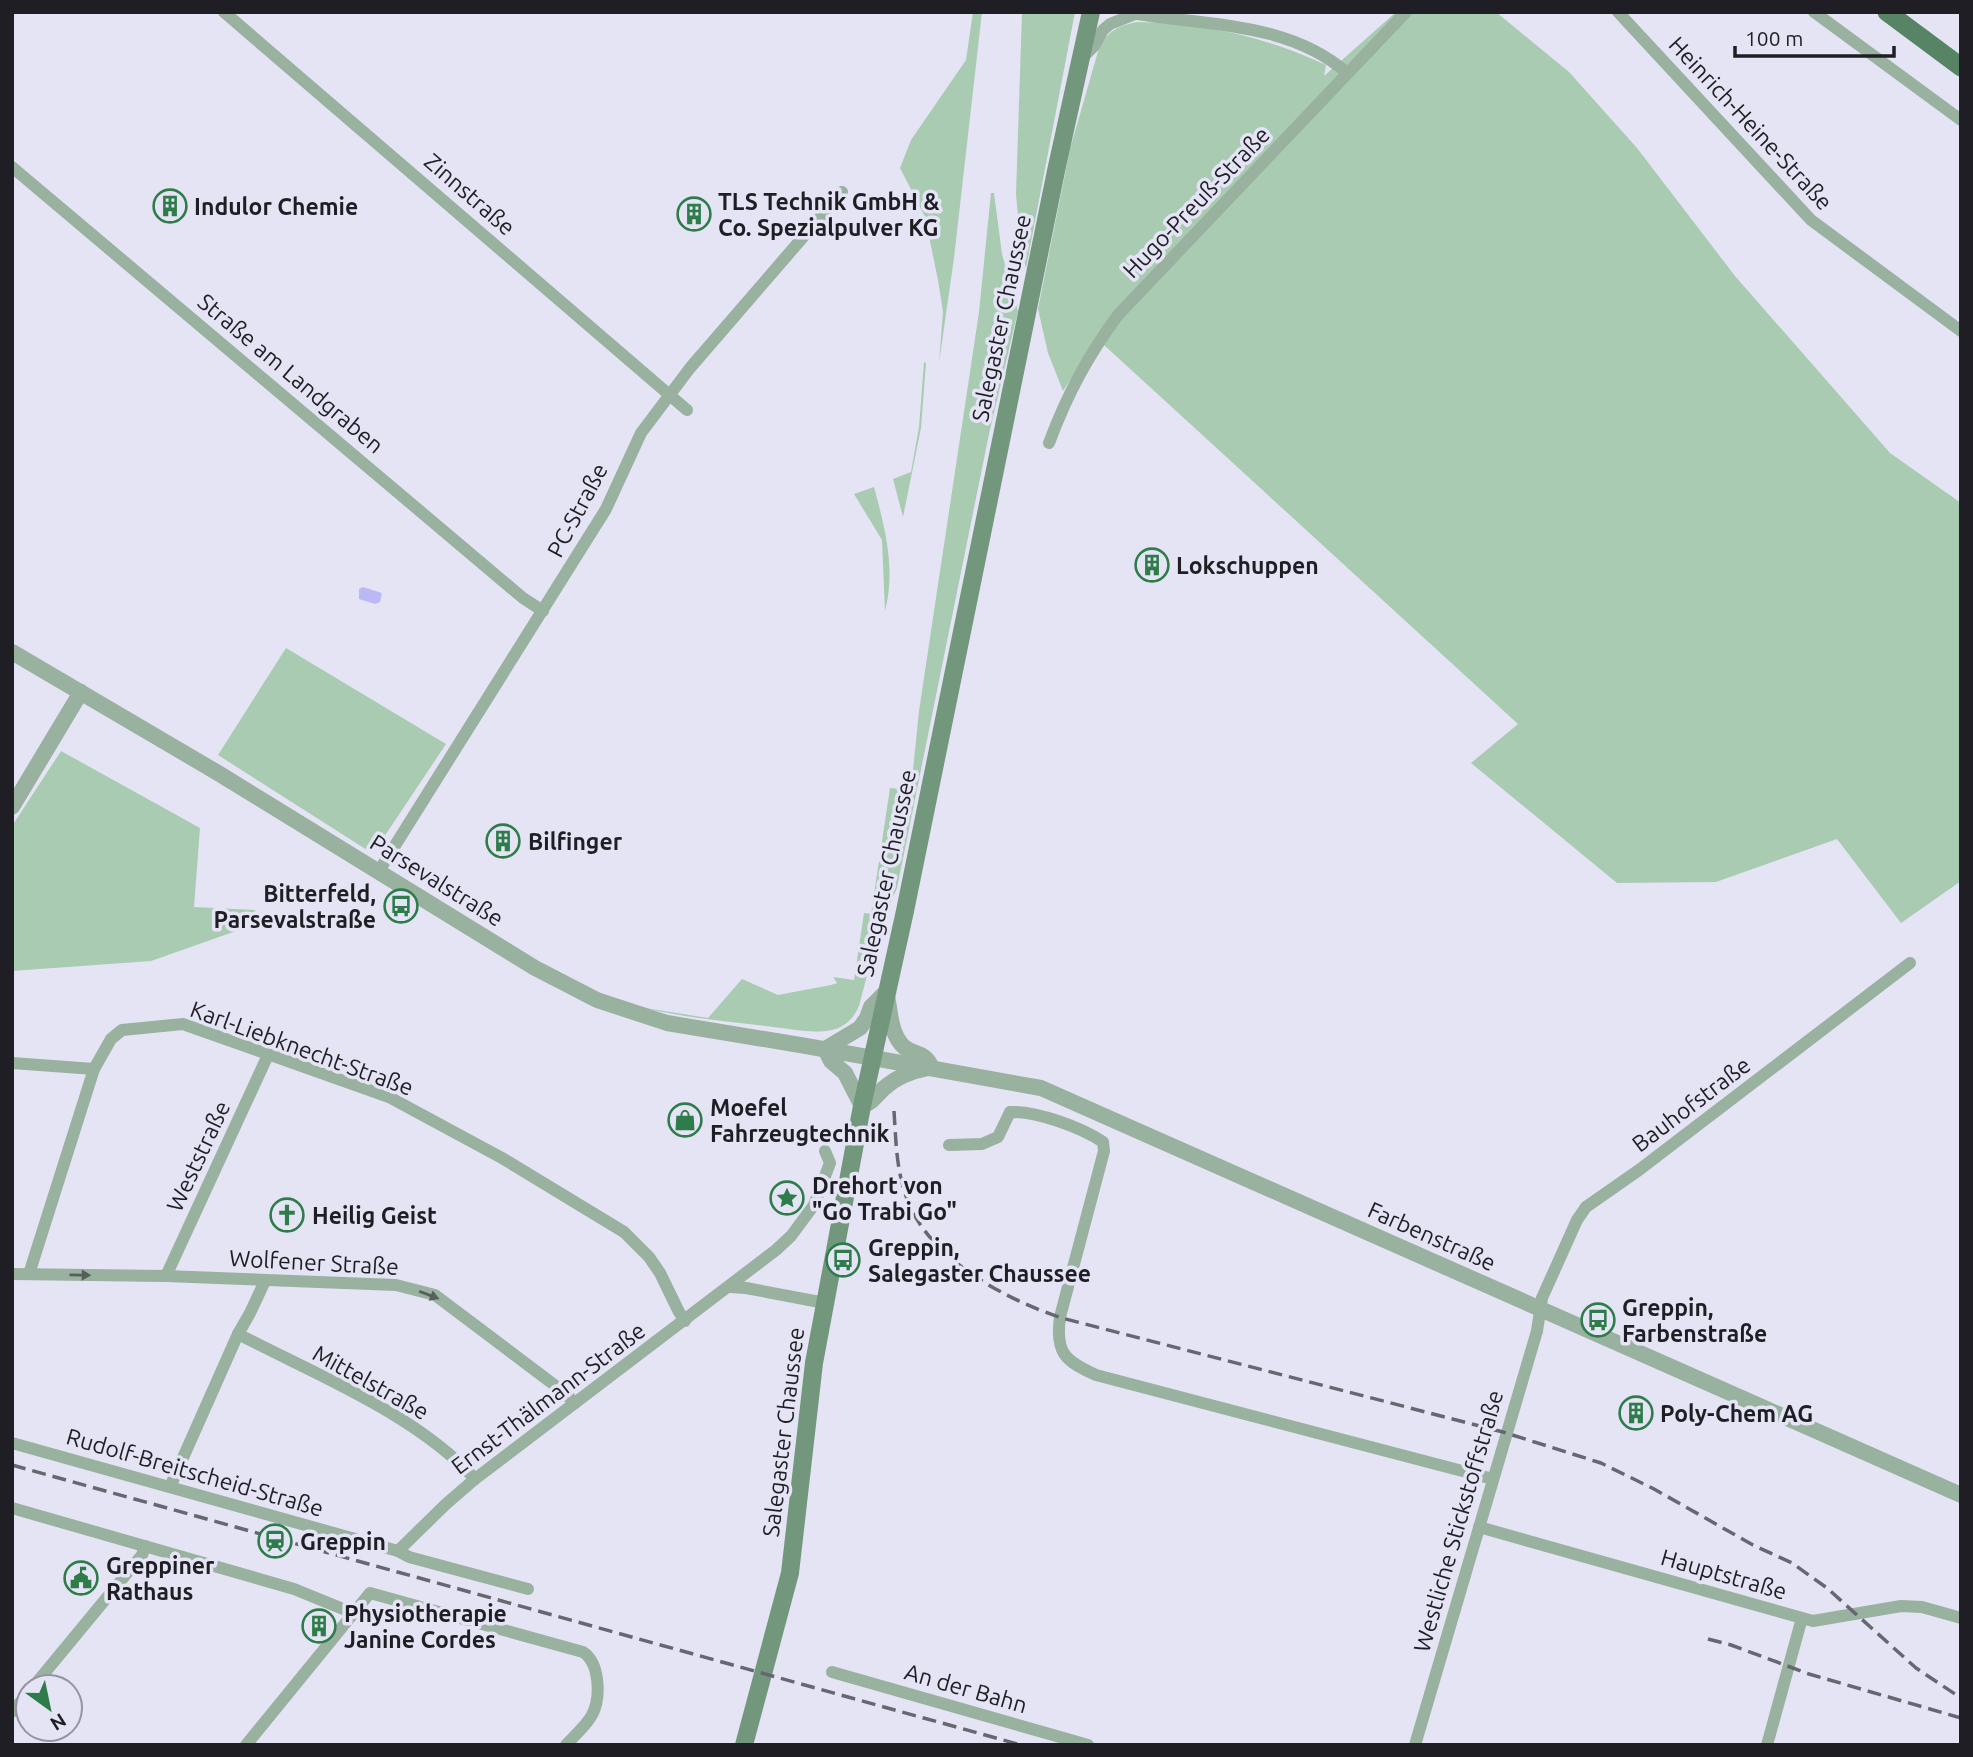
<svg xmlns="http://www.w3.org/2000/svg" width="1973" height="1757" font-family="Ubuntu,sans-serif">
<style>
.green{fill:#a9cbb2}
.water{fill:#bbb9f5}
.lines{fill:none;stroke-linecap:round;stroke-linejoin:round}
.minor{stroke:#99b19f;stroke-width:12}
.tertiary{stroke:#99b19f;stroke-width:16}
.secondary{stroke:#73977c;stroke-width:18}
.primary{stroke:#578464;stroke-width:19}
.rail{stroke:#676771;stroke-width:3.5;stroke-dasharray:14 7;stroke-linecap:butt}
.oneway{fill:#55605b}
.labels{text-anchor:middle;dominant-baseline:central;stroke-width:7;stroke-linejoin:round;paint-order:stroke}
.street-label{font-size:23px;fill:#1e1e24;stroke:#e4e4f5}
.poi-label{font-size:23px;font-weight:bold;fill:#1e1e24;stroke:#e4e4f5;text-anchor:start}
</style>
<rect width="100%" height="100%" fill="#e4e4f5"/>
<g class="green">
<polygon points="973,12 982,12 954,258 939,363 943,312 938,280 925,217 900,168 911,140 966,60"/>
<polygon points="1022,12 1075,12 1026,268 1021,249 1016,194"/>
<path d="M 1396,12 L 1496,12 L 1569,72 L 1637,148 L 1735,276 L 1890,453 L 1961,503 L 1961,881 L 1901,923 L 1837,839 L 1716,882 L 1617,883 L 1471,763 L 1518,724 L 1104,345 L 1095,342 L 1063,391 L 1048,353 L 1038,309 L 1070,149 L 1099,48 C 1108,31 1119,25 1138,22 C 1204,24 1265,36 1326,65 L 1324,76 Z"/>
<path d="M 991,193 L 994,193 L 1002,254 L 1018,311 L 989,434 L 897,888 L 879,930 L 859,1006 C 854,1018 845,1027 832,1030 C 812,1034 792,1029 773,1027 C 730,1021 688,1019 646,1008 L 708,1018 L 742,979 L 778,995 L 831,985 L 837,983 L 833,977 L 854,980 L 864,913 L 871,914 L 890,788 L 911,790 L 919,711 L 979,312 Z"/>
<polygon points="924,362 926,363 921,428 903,517 893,479 911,472 919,427"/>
<path d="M 874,487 C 885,528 896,569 885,611 L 882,540 L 854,494 Z"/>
<polygon points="286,648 446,744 376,849 367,850 218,755"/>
<polygon points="61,751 200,828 194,907 255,910 259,923 151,961 12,971 12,826"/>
</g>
<polygon class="water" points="363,587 382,593 380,602 375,604 359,599 359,589"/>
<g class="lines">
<g class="minor">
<polyline points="224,12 687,410"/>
<path d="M 1126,12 C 1200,26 1287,20 1347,73"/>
<polyline points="1618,12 1811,220 1961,331"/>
<polyline points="1814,12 1961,120"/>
<polyline points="1082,58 1094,46 1103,30 1110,24 1135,14"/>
<polyline points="12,167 523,598 543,611"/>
<path d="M 1049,443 C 1067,395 1087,357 1118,315 L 1406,12"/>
<polyline points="379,871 606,509 641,433 690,368 842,192"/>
<polyline points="12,1063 94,1069 111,1039 122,1030 183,1024 389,1097 502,1158 624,1232 649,1257 660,1273 679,1312 685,1321"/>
<path d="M 949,1145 L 982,1144 L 998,1137 L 1010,1112 C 1036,1111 1081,1127 1103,1142 L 1104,1151 L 1060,1317 C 1055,1353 1065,1361 1096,1375 L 1493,1479"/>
<polyline points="12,1274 166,1276 396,1285 435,1295 561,1390 575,1403"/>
<polyline points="29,1274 94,1069"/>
<polyline points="166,1276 268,1055"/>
<polyline points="730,1287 746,1288 825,1303"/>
<path d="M 238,1334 C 315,1374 416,1414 475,1479"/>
<polyline points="12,1443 398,1551 409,1557 528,1589"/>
<polyline points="170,1487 238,1334 250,1313 265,1281"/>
<polyline points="12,1508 294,1589 353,1613"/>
<polyline points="1479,1527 1813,1621 1901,1606 1922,1607 1961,1618"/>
<polyline points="398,1551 446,1504 475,1479 776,1250 791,1236 814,1205 830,1163 825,1151"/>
<polyline points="832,1672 1088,1745"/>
<polyline points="33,1687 142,1555 145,1546"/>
<polyline points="12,1712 28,1693"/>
<path d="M 246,1745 L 370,1593 L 583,1652 C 600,1663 601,1698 592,1715 C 586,1726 574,1736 566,1745"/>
<polyline points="1415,1745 1537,1331 1542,1298 1577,1220 1586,1207 1639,1170 1910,963"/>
<polyline points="1767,1745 1802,1618"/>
</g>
<g class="tertiary">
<polyline points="12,652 218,773 535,968 597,1000 667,1023 806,1046 1041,1088 1961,1495"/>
<polyline points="12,807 81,692"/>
<path d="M 825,1049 L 860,1028 L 867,1018 L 871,1007 L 886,992 C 891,1010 889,1033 904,1047 C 915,1056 924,1051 931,1066"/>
<path d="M 825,1049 L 831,1061 L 845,1073 L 862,1106 C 873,1102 875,1097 883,1089 C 895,1078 908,1072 924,1069"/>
</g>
<polyline class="secondary" points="744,1745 790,1573 814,1363 862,1106 905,911 1056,171 1091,12"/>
<polyline class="primary" points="1887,12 1961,67"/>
<g class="rail">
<path d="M 894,1111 C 896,1140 896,1168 906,1196 C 926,1257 1004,1299 1062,1318 L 1503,1432 L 1601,1463 L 1654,1489 L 1753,1545 L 1792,1563 L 1827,1588 L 1916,1668 L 1961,1698"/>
<polyline points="12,1465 1021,1745"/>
<polyline points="1708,1639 1731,1645 1809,1674 1961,1718"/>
</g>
</g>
<defs><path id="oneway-solid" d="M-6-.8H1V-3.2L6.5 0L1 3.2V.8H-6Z" transform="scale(1.75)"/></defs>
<g class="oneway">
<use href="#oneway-solid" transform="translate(80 1275) rotate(1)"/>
<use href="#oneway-solid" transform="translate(429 1295) rotate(21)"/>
</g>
<defs>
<symbol id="building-ring" viewBox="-11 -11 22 22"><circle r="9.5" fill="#e4e4f5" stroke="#2f7c4b" stroke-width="1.5"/><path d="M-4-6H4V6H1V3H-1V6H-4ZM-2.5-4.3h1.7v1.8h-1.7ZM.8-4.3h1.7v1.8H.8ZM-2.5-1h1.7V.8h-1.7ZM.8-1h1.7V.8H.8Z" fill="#2f7c4b"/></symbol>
<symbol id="bus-ring" viewBox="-11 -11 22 22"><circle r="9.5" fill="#e4e4f5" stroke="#2f7c4b" stroke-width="1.5"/><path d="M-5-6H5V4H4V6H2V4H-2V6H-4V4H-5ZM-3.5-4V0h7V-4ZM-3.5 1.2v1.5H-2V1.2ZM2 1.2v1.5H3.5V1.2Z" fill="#2f7c4b"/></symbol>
<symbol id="shop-ring" viewBox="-11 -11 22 22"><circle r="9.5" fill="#e4e4f5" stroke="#2f7c4b" stroke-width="1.5"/><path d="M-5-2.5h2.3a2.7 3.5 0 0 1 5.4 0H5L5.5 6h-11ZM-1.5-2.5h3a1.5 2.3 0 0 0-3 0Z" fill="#2f7c4b"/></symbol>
<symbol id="sight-ring" viewBox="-11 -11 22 22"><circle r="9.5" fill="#e4e4f5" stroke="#2f7c4b" stroke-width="1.5"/><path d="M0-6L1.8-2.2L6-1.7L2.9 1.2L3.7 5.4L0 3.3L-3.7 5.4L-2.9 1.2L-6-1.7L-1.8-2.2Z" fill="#2f7c4b"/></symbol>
<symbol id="church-ring" viewBox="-11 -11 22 22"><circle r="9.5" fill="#e4e4f5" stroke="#2f7c4b" stroke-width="1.5"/><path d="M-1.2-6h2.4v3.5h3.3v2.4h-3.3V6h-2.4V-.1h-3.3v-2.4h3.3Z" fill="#2f7c4b"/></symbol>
<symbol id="station-ring" viewBox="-11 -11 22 22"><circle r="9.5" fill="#e4e4f5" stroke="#2f7c4b" stroke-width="1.5"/><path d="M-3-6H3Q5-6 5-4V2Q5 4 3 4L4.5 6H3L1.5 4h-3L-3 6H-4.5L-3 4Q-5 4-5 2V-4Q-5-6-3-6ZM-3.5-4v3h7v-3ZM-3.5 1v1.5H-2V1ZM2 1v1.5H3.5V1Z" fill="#2f7c4b"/></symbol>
<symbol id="civic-ring" viewBox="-11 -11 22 22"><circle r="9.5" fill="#e4e4f5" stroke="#2f7c4b" stroke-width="1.5"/><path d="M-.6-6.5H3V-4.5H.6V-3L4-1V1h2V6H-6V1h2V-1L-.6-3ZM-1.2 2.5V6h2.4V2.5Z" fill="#2f7c4b"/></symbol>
</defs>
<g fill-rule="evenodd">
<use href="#building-ring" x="151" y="187" width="38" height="38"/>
<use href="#building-ring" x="675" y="195" width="38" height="38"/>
<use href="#building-ring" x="1133" y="546" width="38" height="38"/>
<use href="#building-ring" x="484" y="822" width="38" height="38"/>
<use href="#bus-ring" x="382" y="887" width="38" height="38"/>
<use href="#shop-ring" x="666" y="1101" width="38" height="38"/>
<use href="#sight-ring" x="768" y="1179" width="38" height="38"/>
<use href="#church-ring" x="268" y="1196" width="38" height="38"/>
<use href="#bus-ring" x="824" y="1241" width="38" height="38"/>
<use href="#bus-ring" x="1579" y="1301" width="38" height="38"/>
<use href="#building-ring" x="1617" y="1394" width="38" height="38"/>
<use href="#station-ring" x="256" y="1522" width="38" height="38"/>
<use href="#civic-ring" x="62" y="1559" width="38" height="38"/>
<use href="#building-ring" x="300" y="1607" width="38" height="38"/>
</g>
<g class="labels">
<g class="street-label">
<text transform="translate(1751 123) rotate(47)">Heinrich-Heine-Straße</text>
<text transform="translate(470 194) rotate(41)">Zinnstraße</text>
<text transform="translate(1196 202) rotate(-46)">Hugo-Preuß-Straße</text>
<text transform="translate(1001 318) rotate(-78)">Salegaster Chaussee</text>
<text transform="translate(291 373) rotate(40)">Straße am Landgraben</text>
<text transform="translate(577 510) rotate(-62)">PC-Straße</text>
<text transform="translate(886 873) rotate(-78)">Salegaster Chaussee</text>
<text transform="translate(437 880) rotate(32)">Parsevalstraße</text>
<text transform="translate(302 1048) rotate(20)">Karl-Liebknecht-Straße</text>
<text transform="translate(1691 1104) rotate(-37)">Bauhofstraße</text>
<text transform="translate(198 1156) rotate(-65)">Weststraße</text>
<text transform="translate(1432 1236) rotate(24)">Farbenstraße</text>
<text transform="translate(314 1262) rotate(3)">Wolfener Straße</text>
<text transform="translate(371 1382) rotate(29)">Mittelstraße</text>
<text transform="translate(548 1398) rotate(-37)">Ernst-Thälmann-Straße</text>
<text transform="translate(783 1432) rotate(-83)">Salegaster Chaussee</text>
<text transform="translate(195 1472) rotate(16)">Rudolf-Breitscheid-Straße</text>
<text transform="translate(1458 1521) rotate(-74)">Westliche Stickstoffstraße</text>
<text transform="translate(1724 1574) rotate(16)">Hauptstraße</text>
<text transform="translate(966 1688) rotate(16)">An der Bahn</text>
</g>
<g class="poi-label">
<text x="718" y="201">TLS Technik GmbH &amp;<tspan x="718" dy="26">Co. Spezialpulver KG</tspan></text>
<text x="194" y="206">Indulor Chemie</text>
<text x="1176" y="565">Lokschuppen</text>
<text x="528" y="841">Bilfinger</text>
<text x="376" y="893" text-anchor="end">Bitterfeld,<tspan x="376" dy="26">Parsevalstraße</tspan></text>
<text x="710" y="1107">Moefel<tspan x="710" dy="26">Fahrzeugtechnik</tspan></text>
<text x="812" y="1185">Drehort von<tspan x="812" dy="26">"Go Trabi Go"</tspan></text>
<text x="312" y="1215">Heilig Geist</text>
<text x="868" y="1247">Greppin,<tspan x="868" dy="26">Salegaster Chaussee</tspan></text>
<text x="1622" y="1307">Greppin,<tspan x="1622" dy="26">Farbenstraße</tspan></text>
<text x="1660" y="1413">Poly-Chem AG</text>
<text x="300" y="1541">Greppin</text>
<text x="106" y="1565">Greppiner<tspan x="106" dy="26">Rathaus</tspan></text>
<text x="344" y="1613">Physiotherapie<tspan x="344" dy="26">Janine Cordes</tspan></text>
</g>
</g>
<rect width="1973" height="1757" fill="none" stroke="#1e1e24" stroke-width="28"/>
<g transform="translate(49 1708) rotate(147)"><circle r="33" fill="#e4e4f5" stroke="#9595a1" stroke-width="2"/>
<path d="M0-5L12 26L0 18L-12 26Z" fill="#2f7c4b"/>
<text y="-10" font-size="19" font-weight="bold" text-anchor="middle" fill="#1e1e24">N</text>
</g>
<path d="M1735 46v10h159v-10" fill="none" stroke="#1e1e24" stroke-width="3.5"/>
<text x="1745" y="46" font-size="21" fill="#1e1e24" stroke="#e4e4f5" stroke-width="5" paint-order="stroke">100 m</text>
</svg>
